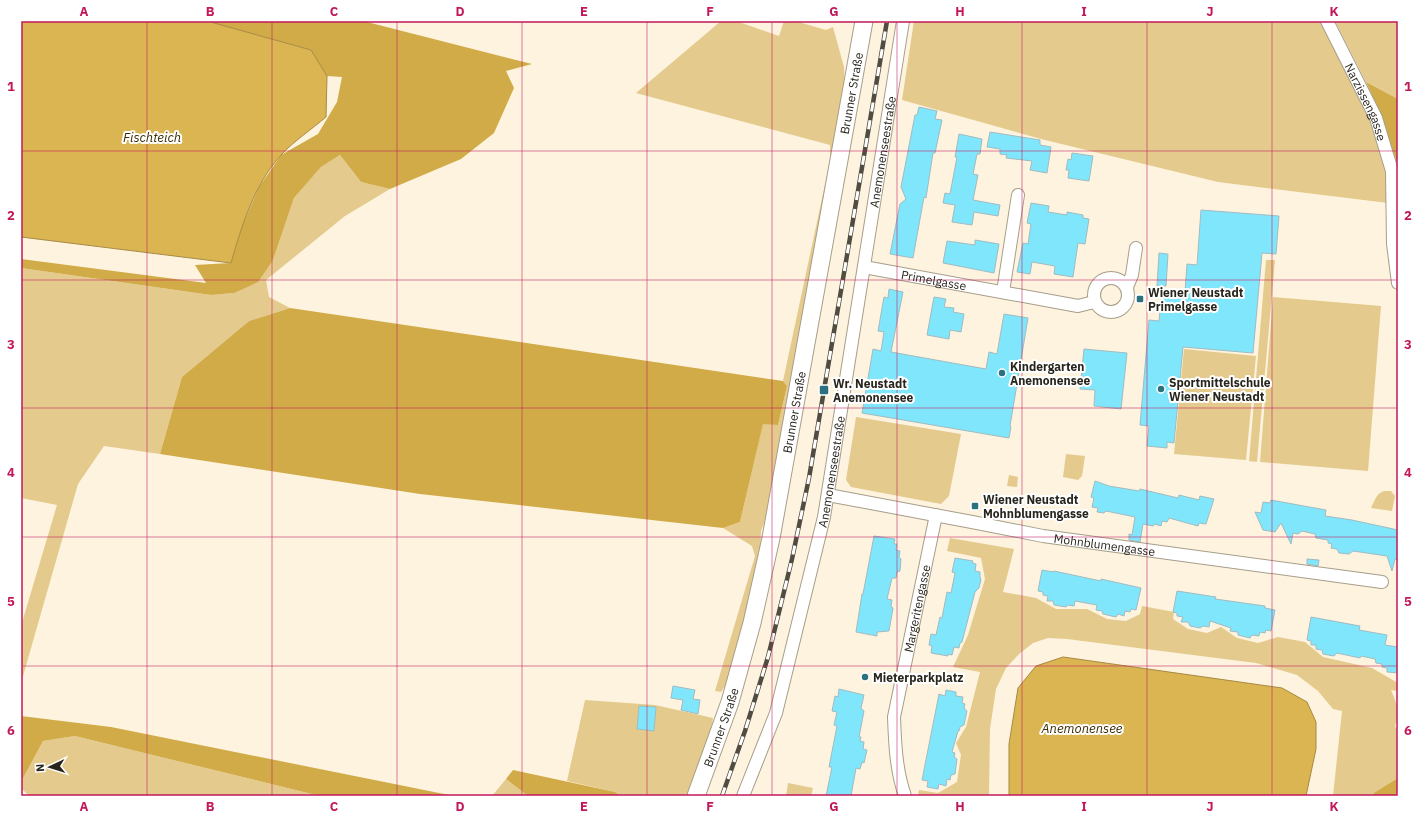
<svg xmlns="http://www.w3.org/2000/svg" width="1419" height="817" font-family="'IBM Plex Sans',sans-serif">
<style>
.green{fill:#e4ca8d}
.forest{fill:#d1ab48}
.water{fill:#dcb553;stroke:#a68a43}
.building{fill:#80e6fb;stroke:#a1bbc1}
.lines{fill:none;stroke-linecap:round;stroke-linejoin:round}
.street-casing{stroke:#a79e8a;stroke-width:14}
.secondary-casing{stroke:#a79e8a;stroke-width:19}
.street{stroke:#fff;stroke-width:12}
.secondary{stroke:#fff;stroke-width:17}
.rail-casing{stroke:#504c41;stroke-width:4.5}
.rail{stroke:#fff;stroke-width:3;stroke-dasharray:9;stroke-linecap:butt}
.grid{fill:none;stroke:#c2185b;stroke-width:1;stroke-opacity:0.55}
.poi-dot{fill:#2b717f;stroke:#fff;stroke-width:1.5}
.labels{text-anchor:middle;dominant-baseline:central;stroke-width:4;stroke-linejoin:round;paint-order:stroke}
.street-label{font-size:12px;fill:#28251d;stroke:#fff}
.poi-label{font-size:12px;font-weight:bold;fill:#28251d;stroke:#fff;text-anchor:start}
.water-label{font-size:13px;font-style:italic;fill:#3c2c01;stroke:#fff}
.neatline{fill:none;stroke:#c2185b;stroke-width:1.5}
.grid-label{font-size:13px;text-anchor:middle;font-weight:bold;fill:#c2185b}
</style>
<rect width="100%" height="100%" fill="#fdf3de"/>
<g class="green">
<polygon points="721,21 736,21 779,36 784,21 795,21 826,30 833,27 844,67 845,91 770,508 761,531 760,561 732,675 721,692 715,691 755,556 752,546 723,528 740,522 763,423 778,425 787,386 783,381 830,161 830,145 636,93"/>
<polygon points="914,21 1324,21 1372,117 1386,170 1388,203 1218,182 1041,139 902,100"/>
<polygon points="1335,21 1398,21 1398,99 1366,82"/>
<polygon points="340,155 361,182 390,189 345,216 266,280 269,297 290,308 249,321 182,377 160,454 104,446 78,484 21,683 21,626 57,505 21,498 21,268 211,295 234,293 273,260 294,198 321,167"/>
<polygon points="1266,260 1275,260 1257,462 1249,461"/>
<polygon points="1273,297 1381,306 1368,471 1260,462"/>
<polygon points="1184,349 1256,356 1246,460 1174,454"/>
<polygon points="856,417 961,434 949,496 941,504 851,487 846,480"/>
<polygon points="1066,454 1085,456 1082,476 1078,480 1063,477"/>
<polygon points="1009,475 1018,477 1017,487 1007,486"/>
<path d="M 1384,491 L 1391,491 L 1395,496 L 1392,511 L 1371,508 C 1375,500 1376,494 1384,491 Z"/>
<path d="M 950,538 L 1014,549 L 1003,592 L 1036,598 L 1056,609 L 1087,609 L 1107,619 L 1126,621 L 1140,614 L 1142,606 L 1174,612 L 1173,619 L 1188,629 L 1207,633 L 1221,627 L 1237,638 L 1258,643 L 1278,637 L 1305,642 L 1323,657 L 1372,668 L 1398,683 L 1398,691 L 1391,690 C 1397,704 1400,711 1395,726 L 1398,732 L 1398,778 L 1375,793 L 1375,796 L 1333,796 L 1342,711 L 1333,709 L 1318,691 L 1297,675 L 1256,663 L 1067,639 L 1048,638 L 1033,643 L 1019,654 L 1006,668 L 996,689 L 990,729 L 989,796 L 918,796 L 919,790 L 938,793 L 957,782 L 961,755 L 956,743 L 966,727 L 980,672 L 953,667 L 968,635 L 985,579 L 981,558 L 947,551 Z"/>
<polygon points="585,700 655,705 713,718 709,745 689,796 621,796 615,792 567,781"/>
<polygon points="75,736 320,796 29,796 21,788 21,782 43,741"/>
<polygon points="506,779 528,796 492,796"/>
<polygon points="788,783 813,788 811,796 786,796"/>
</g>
<g class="forest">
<polygon points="207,21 363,21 532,64 506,71 514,88 494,133 461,159 390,189 361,182 340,155 321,167 294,198 273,260 258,282 234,293 211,295 21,268 21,259 206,283 195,265 231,263 242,226 259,187 281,155 318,134 337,102 342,77 327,76 311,50"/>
<polygon points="1366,82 1398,99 1398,165 1372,95"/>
<polygon points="290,308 783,381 787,386 778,425 763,424 740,522 723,528 420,494 160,454 182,377 249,321"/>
<polygon points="21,716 111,727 454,796 320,796 75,736 43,741 21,782"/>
<polygon points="513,770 615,792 621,796 528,796 506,779"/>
<polygon points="1398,778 1398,796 1375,796 1374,793"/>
</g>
<g class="water">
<path d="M 21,21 L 207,21 L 311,50 L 327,76 L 326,117 C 312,129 294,141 281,155 C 254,185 242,225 231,263 L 21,237 Z"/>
<polygon points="1063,657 1282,688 1307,702 1316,722 1316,749 1306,796 1009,796 1009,744 1018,688 1036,666"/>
</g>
<g class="building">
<polygon points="919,107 937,111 935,119 942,120 935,153 933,153 926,198 924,197 913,258 890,254 900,204 906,199 901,187 915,115 917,115"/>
<polygon points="990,132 1040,140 1040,145 1051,147 1047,173 1030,170 1032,161 1006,158 1007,155 1000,154 1000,149 987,147"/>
<polygon points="959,134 982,139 980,154 977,154 973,174 978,175 973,200 1000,205 998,216 974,212 972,225 952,222 955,205 943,203 945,193 950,194 957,157 955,157"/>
<polygon points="1072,153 1093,156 1089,181 1068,178 1069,170 1066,170 1068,159 1071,160"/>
<polygon points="1031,203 1049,206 1048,212 1067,215 1067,212 1083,215 1083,218 1089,219 1085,244 1078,243 1073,277 1054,274 1055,266 1032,262 1030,274 1017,272 1023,243 1028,244 1031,224 1027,223"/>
<polygon points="1201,210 1279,216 1276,254 1262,253 1253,353 1183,347 1174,443 1167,442 1167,448 1147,446 1149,426 1140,425 1149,320 1159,321 1162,289 1185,291 1187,264 1197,265"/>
<polygon points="975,240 999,244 994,273 943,263 947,241 975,245"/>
<polygon points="1159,253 1168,254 1166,286 1157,286"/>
<polygon points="889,289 903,292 891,352 986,369 989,352 997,354 1004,314 1028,318 1010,426 1011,427 1009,438 862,413 873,349 881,351 884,332 878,331 884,297 888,298"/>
<polygon points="934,297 946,299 944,307 954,308 953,312 964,314 961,332 950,330 949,339 927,335"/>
<polygon points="1084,349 1127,353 1121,409 1094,406 1095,390 1080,389"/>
<polygon points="1095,481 1109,486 1139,491 1140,489 1178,498 1179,495 1199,500 1200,496 1214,499 1206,524 1199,523 1198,526 1169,518 1167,522 1162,521 1161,526 1155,524 1153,526 1143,524 1140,542 1129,540 1129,534 1132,535 1135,517 1106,511 1104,513 1097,512 1098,508 1092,507 1094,498 1091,497"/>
<polygon points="1271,500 1326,510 1325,516 1352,520 1398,530 1398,560 1395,559 1392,571 1387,556 1353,551 1349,554 1339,553 1337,549 1331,548 1332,544 1328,543 1328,540 1316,538 1315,534 1302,531 1298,534 1293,533 1291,544 1281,523 1275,532 1263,530 1255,512 1261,513 1263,502 1270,503"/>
<polygon points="874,536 895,539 894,544 897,544 896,550 900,551 899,557 901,559 900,571 897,572 896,578 892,578 887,599 892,600 891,606 893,608 889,631 877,632 877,636 856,632 862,594 863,594"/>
<polygon points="955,558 973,561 972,563 976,564 975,571 980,572 980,577 981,580 979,588 975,592 962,642 960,643 959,648 954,647 952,655 948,654 948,656 931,653 932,646 929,645 931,634 936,635 940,617 942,618 947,592 951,593 955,573 952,572"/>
<polygon points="1307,559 1319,560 1318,566 1307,564"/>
<polygon points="1042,570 1054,572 1054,571 1101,581 1101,579 1141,588 1136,610 1131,609 1130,612 1125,611 1124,616 1118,614 1116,617 1103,614 1102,611 1096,610 1097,605 1075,601 1074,606 1068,605 1066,607 1054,605 1053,601 1047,601 1048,596 1043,595 1043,592 1038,591"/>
<polygon points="1177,591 1216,597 1215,599 1265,606 1265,608 1275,610 1271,631 1266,630 1265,633 1260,632 1259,636 1252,635 1250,638 1238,635 1238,632 1230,631 1231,628 1210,621 1209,627 1203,626 1200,628 1190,626 1188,622 1181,622 1183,617 1177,616 1177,613 1173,612"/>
<polygon points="1311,617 1360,626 1359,630 1387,635 1385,645 1398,647 1398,673 1387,672 1387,668 1382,667 1382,664 1376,663 1375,659 1361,656 1360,658 1337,653 1334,656 1323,654 1322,650 1316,649 1316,645 1311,645 1311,641 1307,640"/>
<polygon points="673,686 695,690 693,699 700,700 698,714 681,710 683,700 671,698"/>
<polygon points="839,689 864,695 861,708 864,711 859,737 861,737 860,741 864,742 863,749 867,750 864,763 862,762 860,769 856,768 851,796 826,796 832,767 829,767 837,726 834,725 837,712 832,711 835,696 838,697"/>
<polygon points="946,690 956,692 956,696 963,697 962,703 965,704 964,708 967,711 964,725 960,727 959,731 958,731 952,752 955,753 954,757 957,759 955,774 951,775 950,780 947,779 946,786 939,784 938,789 927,787 928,781 922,780 939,694 945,696"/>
<polygon points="639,706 656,707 654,731 637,729"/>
</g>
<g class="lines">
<defs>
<g id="street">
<path id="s1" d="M 1327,21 L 1376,118 L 1392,171 L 1393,244 L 1398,283"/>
<path id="s2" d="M 864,267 L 1078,306 L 1094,302"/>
<circle cx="1111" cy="295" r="17"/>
<polyline points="1127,287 1132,275 1136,248"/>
<polyline points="1003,292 1018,195"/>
<path id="s3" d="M 828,495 L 972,522 L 1043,536 L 1382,582"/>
<path id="s4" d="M 743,796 L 776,713 L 824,517 L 903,21"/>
<path id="s5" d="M 905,796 C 896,770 895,744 894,717 L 936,515"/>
</g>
<g id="secondary">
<path id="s6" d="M 696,796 L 730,702 L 752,623 L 771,538 L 864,21"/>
</g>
</defs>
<use href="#street" class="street-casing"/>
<use href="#secondary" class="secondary-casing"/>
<use href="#street" class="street"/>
<use href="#secondary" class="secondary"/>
<defs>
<polyline id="rail" points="722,796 745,731 768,657 792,559 809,478 887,21"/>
</defs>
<use href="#rail" class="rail-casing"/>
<use href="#rail" class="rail"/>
</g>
<path class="grid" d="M 147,21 L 147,796M 272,21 L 272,796M 397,21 L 397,796M 522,21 L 522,796M 647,21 L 647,796M 772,21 L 772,796M 897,21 L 897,796M 1022,21 L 1022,796M 1147,21 L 1147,796M 1272,21 L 1272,796M 21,151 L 1398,151M 21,280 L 1398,280M 21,408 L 1398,408M 21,537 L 1398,537M 21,666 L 1398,666"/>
<g class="poi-dot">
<rect x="1136" y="295" width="8" height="8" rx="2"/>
<circle cx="1002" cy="373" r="4"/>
<circle cx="1161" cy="389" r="4"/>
<rect x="819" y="385" width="10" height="10" rx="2"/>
<rect x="971" y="502" width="8" height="8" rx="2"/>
<circle cx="865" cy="677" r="4"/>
</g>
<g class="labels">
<g class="street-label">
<text stroke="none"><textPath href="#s6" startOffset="721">Brunner Straße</textPath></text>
<text stroke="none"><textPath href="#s1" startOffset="90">Narzissengasse</textPath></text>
<text stroke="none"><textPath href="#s4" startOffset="661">Anemonenseestraße</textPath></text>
<text stroke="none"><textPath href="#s2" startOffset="71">Primelgasse</textPath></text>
<text stroke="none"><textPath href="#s6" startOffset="397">Brunner Straße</textPath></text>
<text stroke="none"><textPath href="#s4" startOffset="337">Anemonenseestraße</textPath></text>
<text stroke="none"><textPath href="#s3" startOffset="281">Mohnblumengasse</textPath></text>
<text stroke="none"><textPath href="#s5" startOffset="191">Margeritengasse</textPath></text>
<text stroke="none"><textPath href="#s6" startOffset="73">Brunner Straße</textPath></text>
</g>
<g class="poi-label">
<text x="1148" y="292">Wiener Neustadt<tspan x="1148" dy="14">Primelgasse</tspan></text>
<text x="1010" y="366">Kindergarten<tspan x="1010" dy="14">Anemonensee</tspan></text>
<text x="1169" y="382">Sportmittelschule<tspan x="1169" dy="14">Wiener Neustadt</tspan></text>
<text x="833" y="383">Wr. Neustadt<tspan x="833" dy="14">Anemonensee</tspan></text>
<text x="983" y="499">Wiener Neustadt<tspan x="983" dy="14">Mohnblumengasse</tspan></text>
<text x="873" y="677">Mieterparkplatz</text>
</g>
<g class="water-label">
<text x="152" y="137">Fischteich</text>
<text x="1082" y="728">Anemonensee</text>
</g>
</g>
<rect width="1419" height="817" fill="none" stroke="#ffffff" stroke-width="44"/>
<g transform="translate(50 767) rotate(266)" stroke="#ffffff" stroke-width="3" paint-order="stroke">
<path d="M0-3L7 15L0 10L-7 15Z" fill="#28251d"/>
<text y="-6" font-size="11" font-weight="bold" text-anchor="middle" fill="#28251d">N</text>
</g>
<rect x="22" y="22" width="1375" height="773" class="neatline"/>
<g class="grid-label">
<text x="84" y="16">A</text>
<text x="210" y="16">B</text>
<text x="334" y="16">C</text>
<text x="460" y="16">D</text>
<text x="584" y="16">E</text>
<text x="710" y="16">F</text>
<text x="834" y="16">G</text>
<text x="960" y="16">H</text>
<text x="1084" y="16">I</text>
<text x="1210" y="16">J</text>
<text x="1334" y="16">K</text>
<text x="11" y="91">1</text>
<text x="1408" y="91">1</text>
<text x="11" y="220">2</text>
<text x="1408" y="220">2</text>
<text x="11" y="349">3</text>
<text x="1408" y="349">3</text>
<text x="11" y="477">4</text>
<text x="1408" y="477">4</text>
<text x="11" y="606">5</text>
<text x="1408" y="606">5</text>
<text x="11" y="735">6</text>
<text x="1408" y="735">6</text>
<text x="84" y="811">A</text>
<text x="210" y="811">B</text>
<text x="334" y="811">C</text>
<text x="460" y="811">D</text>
<text x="584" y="811">E</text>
<text x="710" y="811">F</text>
<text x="834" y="811">G</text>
<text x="960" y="811">H</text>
<text x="1084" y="811">I</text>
<text x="1210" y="811">J</text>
<text x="1334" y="811">K</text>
</g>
</svg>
